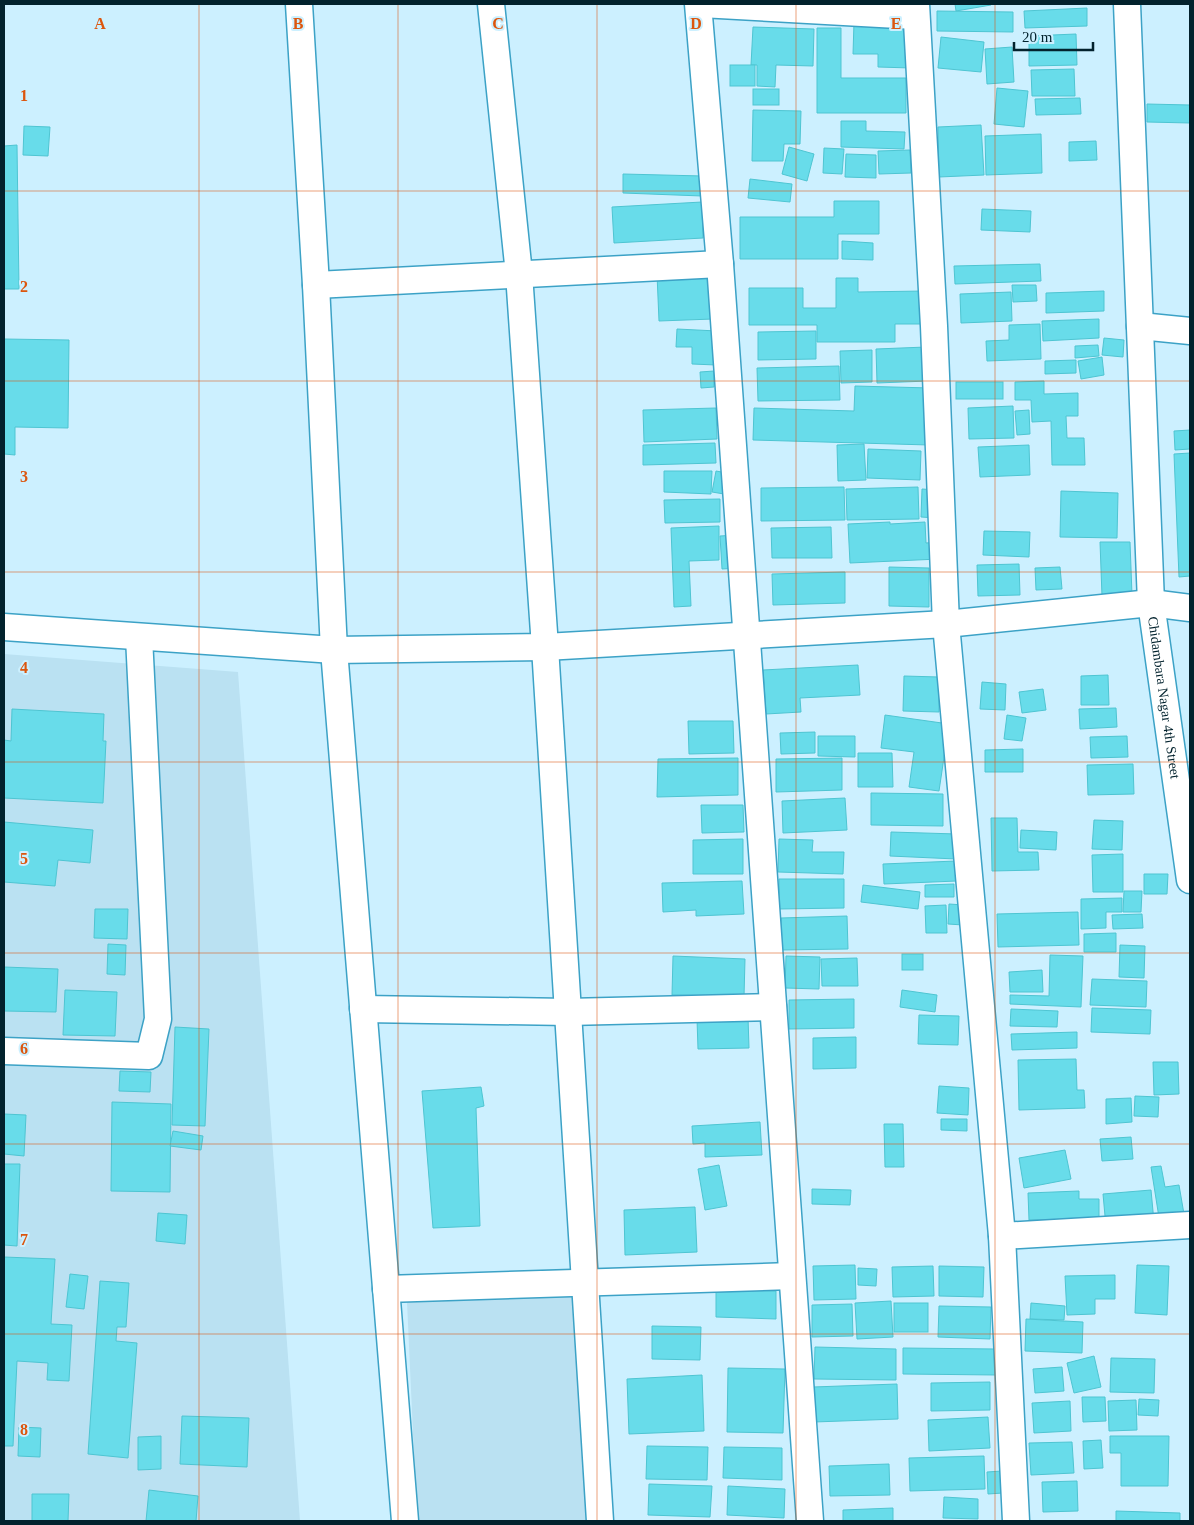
<svg xmlns="http://www.w3.org/2000/svg" width="1194" height="1525" font-family="Georgia,serif">
<style>
.built{fill:#bae1f2}
.building{fill:#68dcea;stroke:#4ec5d2}
.lines{fill:none;stroke-linecap:round;stroke-linejoin:round}
.minor-casing{stroke:#3ca2c6;stroke-width:29}
.minor{stroke:#fff;stroke-width:26}
.grid{fill:none;stroke:#dc560e;stroke-width:1;stroke-opacity:0.55}
.labels{text-anchor:middle;dominant-baseline:central;stroke-width:4;stroke-linejoin:round;paint-order:stroke}
.street-label{font-size:14px;fill:#02222d;stroke:#ccf0ff}
.grid-label{font-size:16px;text-anchor:middle;font-weight:bold;fill:#dc560e;stroke:#ccf0ff;stroke-width:4;stroke-linejoin:round;paint-order:stroke}
</style>
<rect width="100%" height="100%" fill="#ccf0ff"/>
<g class="built">
<polygon points="4,654 238,672 300,1521 4,1521"/>
<polygon points="576,1294 587,1521 417,1521 407,1302"/>
</g>
<g class="building">
<polygon points="955,4 991,4 991,5 956,11"/>
<polygon points="1087,8 1087,26 1025,28 1024,11"/>
<polygon points="937,11 1013,12 1013,32 937,31"/>
<polygon points="854,22 911,23 911,68 878,67 878,54 853,54"/>
<polygon points="753,27 814,29 813,66 776,65 775,87 757,86 757,65 751,65"/>
<polygon points="817,28 841,28 841,78 906,78 906,113 817,113"/>
<polygon points="1076,34 1077,65 1029,66 1029,36"/>
<polygon points="941,37 984,42 981,72 938,68"/>
<polygon points="1012,47 1014,82 987,84 985,49"/>
<rect x="730" y="65" width="25" height="21"/>
<polygon points="1074,69 1075,96 1032,96 1031,70"/>
<polygon points="997,88 1028,91 1024,127 994,124"/>
<rect x="753" y="89" width="26" height="16"/>
<polygon points="1080,98 1081,114 1036,115 1035,99"/>
<polygon points="1147,104 1190,105 1190,123 1147,122"/>
<polygon points="753,110 801,111 800,144 784,144 783,161 752,161"/>
<polygon points="841,121 866,121 866,131 905,132 904,149 841,147"/>
<polygon points="981,125 984,175 939,177 938,127"/>
<polygon points="24,126 50,127 48,156 23,155"/>
<polygon points="1041,134 1042,173 986,175 985,136"/>
<polygon points="1096,141 1097,160 1069,161 1069,142"/>
<polygon points="17,145 19,289 4,289 4,146"/>
<polygon points="789,147 814,154 807,181 782,174"/>
<polygon points="824,148 844,149 842,174 823,173"/>
<polygon points="910,150 911,173 879,174 878,151"/>
<polygon points="846,154 876,155 876,178 845,177"/>
<polygon points="623,174 703,176 702,196 623,193"/>
<polygon points="750,179 792,184 790,202 748,198"/>
<polygon points="834,201 879,201 879,234 838,234 838,259 740,259 740,217 834,217"/>
<polygon points="702,202 703,238 614,243 612,207"/>
<polygon points="982,209 1031,211 1030,232 981,230"/>
<polygon points="842,241 873,243 873,260 842,259"/>
<polygon points="1040,264 1041,281 955,284 954,266"/>
<polygon points="711,271 713,319 659,321 657,274"/>
<polygon points="836,278 858,278 858,292 924,291 924,324 895,324 895,342 817,342 817,325 749,325 749,288 803,288 803,308 836,308"/>
<polygon points="1012,285 1036,285 1037,301 1013,302"/>
<polygon points="1104,291 1104,311 1046,313 1046,293"/>
<polygon points="1011,292 1012,321 961,323 960,294"/>
<polygon points="1099,319 1099,338 1043,341 1042,321"/>
<polygon points="1040,324 1041,359 987,361 986,341 1009,340 1009,325"/>
<polygon points="677,329 717,331 716,365 692,364 692,347 676,347"/>
<polygon points="816,331 816,359 758,360 758,332"/>
<polygon points="1104,338 1124,340 1123,357 1102,355"/>
<polygon points="4,339 69,340 68,428 15,427 15,455 4,454"/>
<polygon points="1098,345 1099,356 1075,358 1075,346"/>
<polygon points="926,347 928,381 877,383 876,349"/>
<polygon points="872,350 872,382 841,383 840,351"/>
<polygon points="1102,357 1104,375 1081,379 1078,361"/>
<polygon points="1076,360 1076,373 1045,374 1045,361"/>
<polygon points="839,366 840,400 758,401 757,368"/>
<polygon points="714,371 714,387 701,388 700,372"/>
<polygon points="1044,381 1044,394 1078,393 1078,416 1066,416 1067,438 1084,438 1085,465 1052,465 1051,421 1032,422 1031,400 1015,400 1015,382"/>
<rect x="956" y="382" width="47" height="17"/>
<polygon points="855,386 931,388 929,445 753,440 754,408 854,411"/>
<polygon points="1013,406 1014,438 969,439 968,408"/>
<polygon points="716,408 717,439 644,442 643,410"/>
<polygon points="1029,410 1030,434 1017,435 1015,411"/>
<polygon points="1190,430 1190,449 1175,450 1174,431"/>
<polygon points="715,443 716,463 643,465 643,445"/>
<polygon points="864,444 866,480 838,481 837,445"/>
<polygon points="1029,445 1030,475 980,477 978,447"/>
<polygon points="868,449 921,451 920,480 867,478"/>
<polygon points="1190,453 1190,576 1179,577 1174,454"/>
<polygon points="664,471 712,471 711,494 664,492"/>
<polygon points="716,471 727,473 724,494 712,492"/>
<polygon points="844,487 845,520 761,521 761,488"/>
<polygon points="918,487 919,519 847,520 846,489"/>
<polygon points="922,489 938,490 936,518 921,517"/>
<polygon points="1061,491 1118,493 1117,538 1060,537"/>
<polygon points="720,499 720,522 665,523 664,500"/>
<polygon points="890,522 890,524 925,522 926,543 939,542 939,559 850,563 848,524"/>
<polygon points="719,526 719,560 689,561 691,606 674,607 671,528"/>
<polygon points="831,527 832,558 772,558 771,528"/>
<polygon points="984,531 1030,532 1029,557 983,555"/>
<polygon points="737,535 739,568 722,569 720,536"/>
<polygon points="1100,542 1130,542 1132,595 1102,596"/>
<polygon points="1019,564 1020,595 978,596 977,565"/>
<polygon points="889,567 929,568 929,607 889,606"/>
<polygon points="1060,567 1062,589 1036,590 1035,568"/>
<polygon points="845,572 845,603 773,605 772,574"/>
<polygon points="858,665 860,695 800,698 801,712 766,714 763,670"/>
<polygon points="1108,675 1109,705 1081,705 1081,676"/>
<polygon points="904,676 939,677 939,712 903,711"/>
<polygon points="982,682 1006,684 1005,710 980,709"/>
<polygon points="1043,689 1046,710 1022,713 1019,692"/>
<polygon points="1116,708 1117,727 1080,729 1079,709"/>
<polygon points="12,709 104,714 103,741 106,741 103,803 4,798 4,740 11,741"/>
<polygon points="885,715 949,724 939,791 909,787 914,752 881,748"/>
<polygon points="1007,715 1026,718 1022,741 1004,739"/>
<polygon points="688,721 733,721 734,753 689,754"/>
<polygon points="815,732 815,753 781,754 780,733"/>
<polygon points="818,736 855,736 855,757 818,756"/>
<polygon points="1127,736 1128,757 1091,758 1090,737"/>
<polygon points="1023,749 1023,772 985,772 985,750"/>
<polygon points="858,753 892,753 893,787 858,787"/>
<polygon points="738,758 738,795 657,797 658,759"/>
<polygon points="842,758 842,790 776,792 776,759"/>
<polygon points="1133,764 1134,794 1088,795 1087,765"/>
<polygon points="871,793 943,794 943,826 871,825"/>
<polygon points="845,798 847,830 783,833 782,801"/>
<polygon points="701,805 743,805 744,832 702,833"/>
<polygon points="991,818 1017,818 1018,852 1038,852 1039,870 992,871"/>
<polygon points="1094,820 1123,821 1122,850 1092,849"/>
<polygon points="4,822 93,830 90,863 58,860 55,886 4,882"/>
<polygon points="1021,830 1057,832 1056,850 1020,848"/>
<polygon points="891,832 957,834 956,859 890,856"/>
<polygon points="743,839 743,874 693,874 693,840"/>
<polygon points="779,839 813,840 812,852 844,852 843,874 778,872"/>
<polygon points="1123,854 1123,892 1093,892 1092,855"/>
<polygon points="956,861 957,881 884,884 883,864"/>
<polygon points="1144,874 1168,874 1167,894 1144,894"/>
<polygon points="779,879 844,879 844,908 779,909"/>
<polygon points="742,881 744,914 696,916 696,910 663,912 662,883"/>
<polygon points="954,884 954,897 925,897 925,885"/>
<polygon points="863,885 920,892 918,909 861,902"/>
<polygon points="1124,891 1142,891 1141,912 1123,912"/>
<polygon points="1122,898 1122,912 1106,912 1106,928 1081,929 1081,899"/>
<polygon points="949,904 964,905 963,925 948,924"/>
<polygon points="946,905 947,933 926,933 925,906"/>
<polygon points="95,909 128,909 127,939 94,938"/>
<polygon points="1078,912 1079,945 998,947 997,914"/>
<polygon points="1142,914 1143,928 1113,929 1112,915"/>
<polygon points="847,916 848,949 781,950 781,918"/>
<polygon points="1116,933 1116,952 1084,952 1084,934"/>
<polygon points="108,944 126,945 125,975 107,974"/>
<polygon points="1120,945 1145,946 1144,978 1119,977"/>
<rect x="902" y="954" width="21" height="16"/>
<polygon points="1050,955 1083,956 1081,1007 1010,1004 1010,995 1049,996"/>
<polygon points="673,956 745,959 744,997 672,995"/>
<polygon points="786,956 820,957 819,989 785,988"/>
<polygon points="857,958 858,986 822,986 821,959"/>
<polygon points="4,967 58,969 56,1012 4,1011"/>
<polygon points="1042,970 1043,992 1010,992 1009,972"/>
<polygon points="1092,979 1147,981 1146,1007 1090,1005"/>
<polygon points="65,990 117,992 115,1036 63,1035"/>
<polygon points="902,990 937,995 935,1012 900,1007"/>
<polygon points="854,999 854,1028 789,1029 789,1000"/>
<polygon points="1092,1008 1151,1010 1150,1034 1091,1032"/>
<polygon points="1011,1009 1058,1011 1057,1027 1010,1026"/>
<polygon points="919,1015 959,1016 958,1045 918,1044"/>
<polygon points="748,1017 749,1048 698,1049 697,1019"/>
<polygon points="175,1027 209,1029 205,1126 172,1125"/>
<polygon points="1077,1032 1077,1048 1012,1050 1011,1034"/>
<polygon points="856,1037 856,1068 813,1069 813,1038"/>
<polygon points="1076,1059 1077,1090 1084,1090 1085,1108 1019,1110 1018,1060"/>
<polygon points="1153,1062 1178,1062 1179,1094 1154,1095"/>
<polygon points="120,1071 151,1072 150,1092 119,1091"/>
<polygon points="939,1086 969,1088 968,1115 937,1113"/>
<polygon points="481,1087 484,1106 476,1108 480,1226 433,1228 422,1091"/>
<polygon points="1135,1096 1159,1097 1158,1117 1134,1116"/>
<polygon points="1131,1098 1132,1122 1106,1124 1106,1099"/>
<polygon points="112,1102 171,1104 170,1192 111,1191"/>
<polygon points="4,1114 26,1115 24,1156 4,1154"/>
<polygon points="941,1119 967,1119 967,1131 941,1130"/>
<polygon points="760,1122 762,1155 705,1157 705,1143 693,1144 692,1126"/>
<polygon points="884,1124 903,1124 904,1167 885,1167"/>
<polygon points="173,1131 203,1136 201,1150 170,1146"/>
<polygon points="1131,1137 1133,1159 1102,1161 1100,1139"/>
<polygon points="1065,1150 1071,1179 1024,1188 1019,1158"/>
<polygon points="4,1164 20,1164 17,1246 4,1245"/>
<polygon points="719,1165 727,1206 705,1210 698,1169"/>
<polygon points="1161,1166 1165,1187 1179,1185 1185,1220 1160,1224 1151,1167"/>
<polygon points="812,1189 851,1190 850,1205 812,1204"/>
<polygon points="1151,1190 1154,1222 1106,1227 1103,1194"/>
<polygon points="1079,1191 1079,1199 1099,1199 1099,1219 1029,1220 1028,1193"/>
<polygon points="695,1207 697,1252 625,1255 624,1210"/>
<polygon points="158,1213 187,1215 185,1244 156,1241"/>
<polygon points="4,1257 55,1259 51,1324 72,1325 69,1381 47,1380 48,1363 17,1361 13,1446 4,1446"/>
<polygon points="855,1265 856,1299 814,1300 813,1266"/>
<polygon points="1137,1265 1169,1266 1167,1315 1135,1313"/>
<polygon points="933,1266 934,1296 893,1297 892,1267"/>
<polygon points="939,1266 984,1267 983,1297 939,1296"/>
<polygon points="858,1268 877,1269 876,1286 858,1285"/>
<polygon points="70,1274 88,1276 84,1309 66,1307"/>
<polygon points="1115,1275 1115,1299 1095,1299 1095,1314 1067,1315 1065,1276"/>
<polygon points="100,1281 129,1283 126,1327 117,1327 116,1341 137,1343 128,1458 88,1454"/>
<polygon points="716,1289 776,1291 776,1319 716,1317"/>
<polygon points="891,1301 893,1337 857,1339 855,1303"/>
<rect x="894" y="1303" width="34" height="29"/>
<polygon points="1031,1303 1065,1306 1064,1320 1030,1319"/>
<polygon points="852,1304 853,1336 812,1337 812,1305"/>
<polygon points="939,1306 991,1307 990,1339 938,1337"/>
<polygon points="1026,1319 1083,1322 1082,1353 1025,1351"/>
<polygon points="652,1326 701,1327 700,1360 652,1359"/>
<polygon points="815,1347 896,1349 896,1380 814,1379"/>
<polygon points="903,1348 996,1349 996,1375 903,1374"/>
<polygon points="1094,1356 1101,1387 1074,1393 1067,1363"/>
<polygon points="1111,1358 1155,1359 1154,1393 1110,1392"/>
<polygon points="1062,1367 1064,1391 1035,1393 1033,1369"/>
<polygon points="728,1368 785,1369 783,1433 727,1432"/>
<polygon points="702,1375 704,1431 629,1434 627,1379"/>
<polygon points="990,1382 990,1410 931,1411 931,1383"/>
<polygon points="897,1384 898,1419 814,1422 813,1387"/>
<polygon points="1082,1397 1105,1397 1106,1421 1083,1422"/>
<polygon points="1139,1399 1159,1400 1158,1416 1138,1415"/>
<polygon points="1136,1400 1137,1430 1109,1431 1108,1401"/>
<polygon points="1070,1401 1071,1431 1034,1433 1032,1403"/>
<polygon points="182,1416 249,1418 247,1467 180,1464"/>
<polygon points="988,1417 990,1448 929,1451 928,1420"/>
<polygon points="19,1427 41,1428 40,1457 18,1456"/>
<polygon points="161,1436 161,1469 138,1470 138,1437"/>
<polygon points="1110,1436 1169,1436 1168,1486 1121,1486 1121,1453 1110,1453"/>
<polygon points="1101,1440 1103,1468 1084,1469 1083,1441"/>
<polygon points="1072,1442 1074,1473 1031,1475 1029,1443"/>
<polygon points="647,1446 708,1447 707,1480 646,1479"/>
<polygon points="724,1447 782,1448 782,1480 723,1478"/>
<polygon points="984,1456 985,1489 910,1491 909,1458"/>
<polygon points="889,1464 890,1495 830,1496 829,1466"/>
<polygon points="1002,1471 1003,1493 988,1494 987,1472"/>
<polygon points="1077,1481 1078,1511 1043,1512 1042,1482"/>
<polygon points="649,1484 712,1486 710,1517 648,1515"/>
<polygon points="728,1486 785,1489 784,1518 727,1515"/>
<polygon points="149,1490 198,1496 196,1521 146,1521"/>
<polygon points="32,1494 69,1494 68,1521 32,1521"/>
<polygon points="944,1497 978,1499 978,1519 943,1518"/>
<polygon points="893,1508 893,1521 843,1521 843,1510"/>
<polygon points="1116,1511 1180,1513 1180,1521 1116,1521"/>
</g>
<g class="lines">
<defs>
<g id="minor">
<polyline points="299,4 316,285 334,650 405,1521"/>
<polyline points="491,4 519,274 545,647 600,1521"/>
<polyline points="698,4 720,264 810,1521"/>
<polyline points="701,4 916,16"/>
<polyline points="916,4 934,326 946,624 1002,1236 1016,1521"/>
<path id="s1" d="M 1127,4 L 1151,603 L 1190,880"/>
<polyline points="316,285 720,264"/>
<polyline points="1140,326 1190,331"/>
<polyline points="4,627 334,650 545,647 946,624 1151,603 1190,608"/>
<polyline points="363,1009 568,1012 773,1007"/>
<polyline points="4,1051 149,1056 158,1019 139,637"/>
<polyline points="1002,1236 1190,1225"/>
<polyline points="386,1289 792,1276"/>
</g>
</defs>
<use href="#minor" class="minor-casing"/>
<use href="#minor" class="minor"/>
</g>
<path class="grid" d="M 199,4 L 199,1521M 398,4 L 398,1521M 597,4 L 597,1521M 796,4 L 796,1521M 995,4 L 995,1521M 4,191 L 1190,191M 4,381 L 1190,381M 4,572 L 1190,572M 4,762 L 1190,762M 4,953 L 1190,953M 4,1144 L 1190,1144M 4,1334 L 1190,1334"/>
<g class="labels">
<g class="street-label">
<text stroke="none"><textPath href="#s1" startOffset="695">Chidambara Nagar 4th Street</textPath></text>
</g>
</g>
<g class="grid-label">
<text x="100" y="29">A</text>
<text x="298" y="29">B</text>
<text x="498" y="29">C</text>
<text x="696" y="29">D</text>
<text x="896" y="29">E</text>
<text x="24" y="101">1</text>
<text x="24" y="292">2</text>
<text x="24" y="482">3</text>
<text x="24" y="673">4</text>
<text x="24" y="864">5</text>
<text x="24" y="1054">6</text>
<text x="24" y="1245">7</text>
<text x="24" y="1435">8</text>
</g>
<rect width="1194" height="1525" fill="none" stroke="#02222d" stroke-width="10"/>
<path d="M1014 42v8h79v-8" fill="none" stroke="#02222d" stroke-width="2.5"/>
<text x="1022" y="42" font-size="15" fill="#02222d" stroke="#ccf0ff" stroke-width="4" paint-order="stroke">20 m</text>
</svg>
